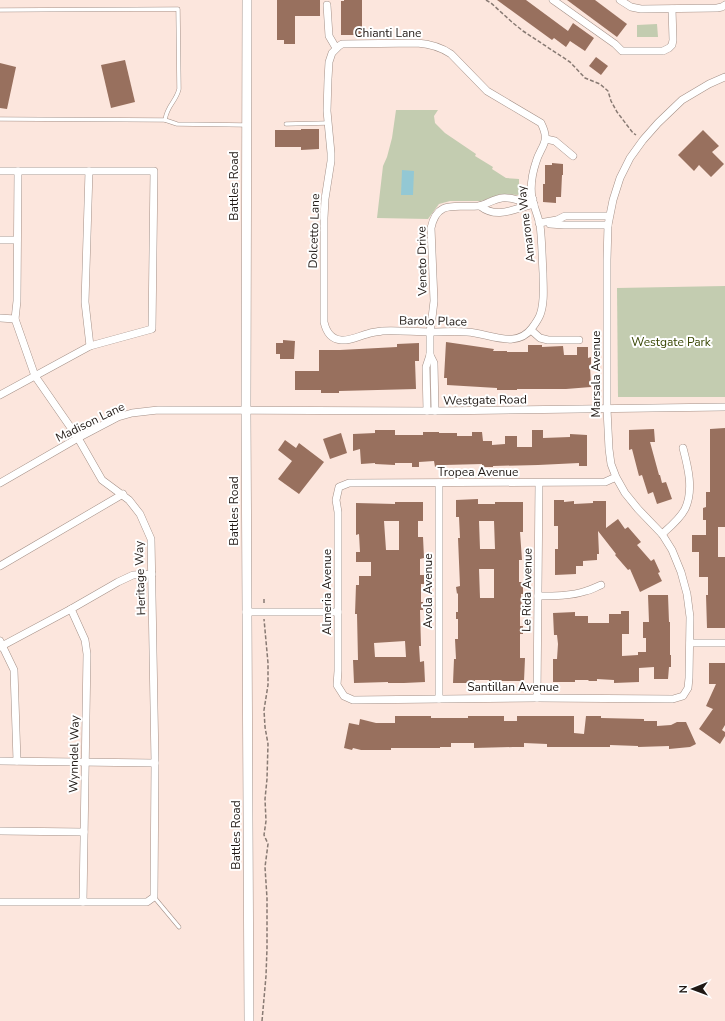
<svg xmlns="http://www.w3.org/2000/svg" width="725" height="1021" font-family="'Nunito Sans',sans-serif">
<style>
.green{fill:#c3ccb0}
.water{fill:#93c8d4}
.building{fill:#98705e;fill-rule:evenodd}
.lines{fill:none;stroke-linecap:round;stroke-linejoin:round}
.service-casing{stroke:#a49087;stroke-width:4.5}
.minor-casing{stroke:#a49087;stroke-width:8}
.tertiary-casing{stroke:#a49087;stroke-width:10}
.path{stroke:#887a73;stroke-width:1.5;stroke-dasharray:4 2;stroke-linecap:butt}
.service{stroke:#fff;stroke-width:3.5}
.minor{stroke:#fff;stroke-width:7}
.tertiary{stroke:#fff;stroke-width:9}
.labels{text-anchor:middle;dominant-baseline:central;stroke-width:4;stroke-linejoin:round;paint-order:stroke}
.street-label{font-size:12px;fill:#201915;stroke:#fff}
.park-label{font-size:12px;fill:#394704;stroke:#fff}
</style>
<rect width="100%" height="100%" fill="#fce6dd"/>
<g class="green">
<polygon points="657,24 658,37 637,37 637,25"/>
<polygon points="396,110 438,110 434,116 435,123 445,133 476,154 475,156 493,167 492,169 506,178 519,179 519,195 501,194 481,201 450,201 439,204 428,219 377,218 383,166 387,157 392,138"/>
<polygon points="725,286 725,397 618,397 617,288"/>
</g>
<polygon class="water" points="402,170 414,171 413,195 401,195"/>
<g class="building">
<polygon points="277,0 320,0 320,16 295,16 295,44 284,44 284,40 277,40"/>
<polygon points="344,0 362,0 362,35 341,35 341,1 344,1"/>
<polygon points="497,0 526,0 568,31 573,23 594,38 585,51 570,41 566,47 554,38 552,40"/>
<polygon points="567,0 595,0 627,24 617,37"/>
<polygon points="596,57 608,66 601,75 589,66"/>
<polygon points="125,60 135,102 111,108 101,65"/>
<polygon points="0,63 16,67 7,109 0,108"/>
<polygon points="301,129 319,129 319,149 301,150 301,147 275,147 275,130 301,130"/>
<polygon points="703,130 719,146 712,152 724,164 711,177 699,165 694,171 678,155"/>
<polygon points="552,163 563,164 563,175 562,175 561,197 556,197 556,203 543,202 543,184 545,184 545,165 552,165"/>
<polygon points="283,340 295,341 294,359 280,359 280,354 276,354 276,343 283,343"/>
<polygon points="446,342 494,349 493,351 507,351 507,352 528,352 528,345 542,345 542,347 563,346 564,355 577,355 577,347 588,347 588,358 591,357 591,365 590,365 591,387 566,389 517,389 517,390 497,390 497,388 447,385 447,378 444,378"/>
<polygon points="419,343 419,361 415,361 416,389 339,391 339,393 321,393 321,390 295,390 295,371 319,371 319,350 340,350 397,347 397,344"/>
<polygon points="725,428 725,527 718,527 718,557 725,557 725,628 707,628 706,595 708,595 708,577 699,577 699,552 692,552 692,535 706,535 706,520 703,520 703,508 706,507 706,492 710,492 710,429"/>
<polygon points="654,429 655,442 650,442 659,475 660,475 662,483 666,482 672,499 657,504 653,492 648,494 642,475 639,476 632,449 629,450 629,430"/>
<polygon points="375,430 395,430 395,435 423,435 423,432 439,432 439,433 457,433 457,436 472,436 472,432 482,432 483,441 492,441 492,445 505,444 505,436 517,436 517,447 532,447 532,430 543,430 543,438 570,437 570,434 587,435 587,466 579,466 579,463 538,465 493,466 493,467 482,467 482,464 444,465 444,466 435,467 434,461 419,462 419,467 412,467 412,463 395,463 395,465 375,464 375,463 361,464 360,449 353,451 353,434 375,433"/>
<polygon points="341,433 347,453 330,459 323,439"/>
<polygon points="285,440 296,448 299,443 324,462 299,494 278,479 292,461 278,450"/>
<path d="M 478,499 L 478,504 L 495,504 L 495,502 L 523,502 L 523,532 L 520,532 L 522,560 L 519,560 L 519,582 L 523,582 L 523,594 L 521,594 L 522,612 L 520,612 L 520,626 L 523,626 L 523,634 L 520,634 L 520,658 L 525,658 L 524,681 L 489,681 L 489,680 L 475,680 L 475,683 L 453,683 L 454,659 L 456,659 L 455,639 L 458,639 L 458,619 L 456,619 L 456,612 L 458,612 L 458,593 L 457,594 L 456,587 L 460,586 L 458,538 L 460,538 L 459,517 L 456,517 L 456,500 ZM 479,521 L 494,521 L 495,549 L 480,549 ZM 479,569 L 494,569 L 494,598 L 480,598 Z"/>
<polygon points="554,500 564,500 564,502 574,501 574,504 593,503 593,501 606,501 606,528 618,519 625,529 628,527 641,542 637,545 651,561 654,559 660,572 658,573 662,581 640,592 630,569 628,570 615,555 616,554 598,531 599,554 597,554 597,560 583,561 583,566 576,566 576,574 555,575 555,549 558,549 558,526 554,526"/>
<path d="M 395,502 L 423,502 L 423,521 L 418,521 L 418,537 L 423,537 L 424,558 L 420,559 L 420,575 L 424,575 L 424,584 L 421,584 L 421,602 L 423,602 L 423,610 L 420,610 L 421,646 L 419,646 L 420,662 L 424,661 L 425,682 L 404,683 L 388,683 L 388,682 L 354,683 L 353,660 L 358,660 L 357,614 L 355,614 L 356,585 L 359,585 L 359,576 L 371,576 L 371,562 L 356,562 L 356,552 L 360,552 L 359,534 L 356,535 L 356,503 L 395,504 ZM 384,521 L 399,521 L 399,550 L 386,550 ZM 405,641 L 406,657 L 375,657 L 374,643 Z"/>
<polygon points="648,595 668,595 669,622 670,622 670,655 671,655 671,667 669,667 668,679 654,679 654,667 639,668 639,682 614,683 614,680 597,679 597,681 588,681 589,680 575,680 575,682 553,682 553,659 557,659 558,644 557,635 554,635 553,613 575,612 575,616 588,616 588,623 609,623 609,614 621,614 621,611 629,611 629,634 622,634 622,656 638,655 638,652 646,652 646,638 643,638 643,622 649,622"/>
<polygon points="709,663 725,663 725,725 722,730 725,732 725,736 720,744 699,729 713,709 706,706 716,684 709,684"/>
<polygon points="395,716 431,716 431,718 468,718 468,716 504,716 504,721 517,721 517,716 574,716 574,733 584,734 586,716 601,716 601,718 644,719 644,721 657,721 657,726 671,725 677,722 686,722 696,744 690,747 669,749 669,746 638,747 638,746 610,745 610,747 547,747 547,744 524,743 524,747 513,747 474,748 474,743 451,743 451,747 440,747 440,748 391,748 391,750 361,750 353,748 352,750 344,748 349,723 359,725 360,719 376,723 395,723"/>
</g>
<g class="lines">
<defs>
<g id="service">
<path d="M 0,10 L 178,9 L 179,89 C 176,102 167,105 165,120"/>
<polyline points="0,119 165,120 177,124 245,125"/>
<polyline points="286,124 328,123"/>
<polyline points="154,897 179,927"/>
</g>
<g id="minor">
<polyline points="553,0 615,44 622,51 663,51 669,48 672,45 673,40 672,9"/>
<polyline points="620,0 631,7 641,9 717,8 722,7 725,5"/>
<polyline points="327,5 329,36 336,48"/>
<path d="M 417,43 C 430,44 441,47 451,54 L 487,91 L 541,123 C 551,143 541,145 536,162 C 532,174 530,186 532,198 C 534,207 538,216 540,225 C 542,240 542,257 543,273 C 543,286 545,302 540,315 C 538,320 535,324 532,328 C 516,350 488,333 467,332 C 455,331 443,332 431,332 C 414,332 398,330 382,331 C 377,332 372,332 367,334 C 359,336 350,341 341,340 C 330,339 326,331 324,322 L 324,218 L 325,199 L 331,161 L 331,153 L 327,111 L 328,79 L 329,62 L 332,53 L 339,46 L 342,44 Z"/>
<polyline points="546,139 555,141 573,156"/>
<polyline points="0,171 154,171 152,329 90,346 0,395"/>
<polyline points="89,171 85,302 90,346"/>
<path d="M 480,206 C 498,220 515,208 534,204"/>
<polyline points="539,223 557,220 565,216 609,216"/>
<polyline points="550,224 564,225 608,225"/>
<polyline points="0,240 17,240"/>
<polyline points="0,318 15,319"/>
<polyline points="531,330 540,338 548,340 579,340"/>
<polyline points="430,355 434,363 435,411"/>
<path d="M 427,411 L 426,367 L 430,355 L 430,332 L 432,318 L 434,301 L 431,228 C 437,199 456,208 478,206 C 486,205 493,199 502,198 C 510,197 516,200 523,201 C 526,201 530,200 533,199"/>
<polyline points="616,477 605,482 349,483 339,487 336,500 338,512 338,671 337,685 344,696 353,700 537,698 673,699 683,696 688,688 689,678 690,617 687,594 681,572 672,550 662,534 638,509 625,493 616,477 611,464 609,449 607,409 607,260 608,225 613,200 620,178 630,158 643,140 658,123 682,100 709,84 725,77"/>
<polyline points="0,483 78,438 118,417 132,413 158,410 435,411 725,407"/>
<path d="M 662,534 C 670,527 680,519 685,509 C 694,490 688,467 683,448"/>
<polyline points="0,566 123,494"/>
<path d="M 538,596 C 554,596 571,596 586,591 C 591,590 596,587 601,585"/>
<polyline points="71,609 85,640 87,654 83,902"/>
<polyline points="246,612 338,612"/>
<polyline points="0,641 14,670 17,761"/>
<polyline points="690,643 725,643"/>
<polyline points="0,647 71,609 118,582 133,575 152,574"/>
<polyline points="537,698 539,483"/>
<polyline points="439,699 439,483"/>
<polyline points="0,761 155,763"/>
<polyline points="0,831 84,832"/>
<polyline points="0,902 147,902 154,897 155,763 151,539 140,514 129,500 102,480 78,438 35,376 15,319 17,301 18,171"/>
</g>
<polyline id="tertiary" points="247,0 246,410 249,1021"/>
</defs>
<use href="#service" class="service-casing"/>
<use href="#minor" class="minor-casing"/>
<use href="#tertiary" class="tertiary-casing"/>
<g class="path">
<polyline points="486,0 491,3 513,23 523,31 570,62 585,78 600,84 608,91 611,101 617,112 633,133 636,135"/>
<polyline points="264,599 264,605"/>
<polyline points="262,1021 266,976 267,948 267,898 265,867 268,844 264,835 266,821 265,799 267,779 268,744 265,727 264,710 268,685 268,663 264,619"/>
</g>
<use href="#service" class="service"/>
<use href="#minor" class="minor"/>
<use href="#tertiary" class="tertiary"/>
</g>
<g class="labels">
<g class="street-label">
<text x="388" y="33">Chianti Lane</text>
<text transform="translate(234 186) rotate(-90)">Battles Road</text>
<text transform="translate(526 224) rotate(-97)">Amarone Way</text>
<text transform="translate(314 231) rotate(-88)">Dolcetto Lane</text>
<text transform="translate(422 261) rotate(-91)">Veneto Drive</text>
<text transform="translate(433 321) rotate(1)">Barolo Place</text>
<text transform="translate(596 374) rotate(-90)">Marsala Avenue</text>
<text transform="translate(485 400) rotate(-1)">Westgate Road</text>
<text transform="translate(90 422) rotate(-26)">Madison Lane</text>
<text x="478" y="472">Tropea Avenue</text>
<text transform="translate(234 511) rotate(-90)">Battles Road</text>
<text transform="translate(140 578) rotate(-92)">Heritage Way</text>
<text transform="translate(527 590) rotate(-89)">Le Rida Avenue</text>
<text transform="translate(428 591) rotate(-90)">Avola Avenue</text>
<text transform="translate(327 592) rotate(-90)">Almeria Avenue</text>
<text x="513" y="687">Santillan Avenue</text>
<text transform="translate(74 754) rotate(-89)">Wynndel Way</text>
<text transform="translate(236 835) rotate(-90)">Battles Road</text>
</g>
<g class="park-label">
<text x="671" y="342">Westgate Park</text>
</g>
</g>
<g transform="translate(693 989) rotate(269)" stroke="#ffffff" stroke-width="3" paint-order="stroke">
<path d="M0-3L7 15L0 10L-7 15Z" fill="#201915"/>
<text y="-6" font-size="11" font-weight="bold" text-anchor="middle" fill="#201915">N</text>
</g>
</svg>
